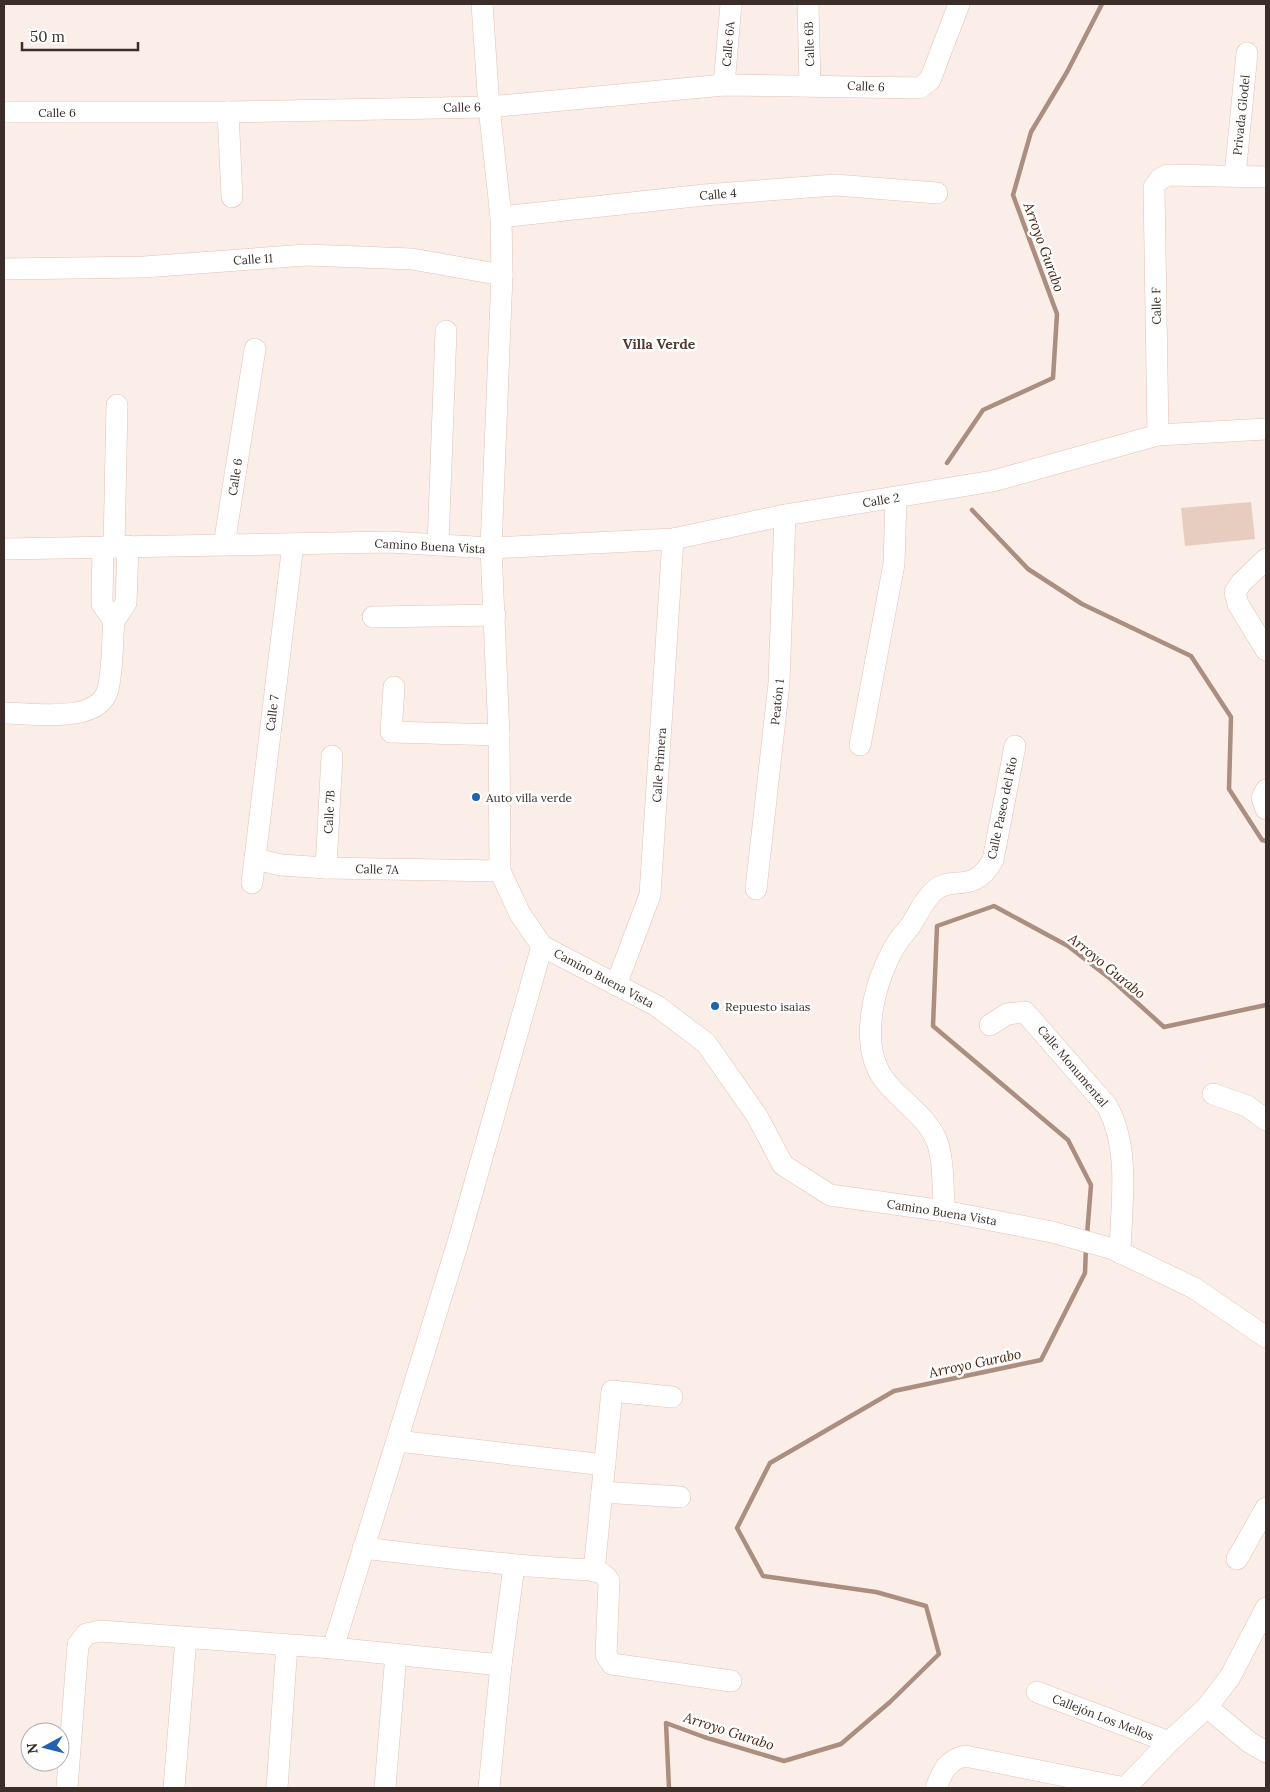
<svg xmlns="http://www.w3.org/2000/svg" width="1270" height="1792" font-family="Lora,serif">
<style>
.green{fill:#e7ccc0}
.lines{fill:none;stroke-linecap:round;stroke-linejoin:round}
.stream{stroke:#ab8e80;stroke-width:4.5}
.minor-casing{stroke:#e1c2b3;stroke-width:22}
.minor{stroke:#fff;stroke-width:21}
.poi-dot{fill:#2162b3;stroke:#fefefe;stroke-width:2}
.labels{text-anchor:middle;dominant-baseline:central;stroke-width:5;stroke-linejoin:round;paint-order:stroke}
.street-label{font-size:12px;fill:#3b2e29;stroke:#fefefe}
.poi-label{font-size:12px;fill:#3b2e29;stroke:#fefefe;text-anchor:start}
.water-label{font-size:14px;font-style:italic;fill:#4c220d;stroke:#fefefe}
.neighbourhood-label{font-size:14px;font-weight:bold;fill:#543a2e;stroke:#fefefe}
</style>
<rect width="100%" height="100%" fill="#fbeee8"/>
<polygon class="green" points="1251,502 1255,539 1185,546 1181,508"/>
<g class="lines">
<g class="stream">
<polyline points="947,463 983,410 1053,378 1057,314 1013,195 1031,132 1067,72 1102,4"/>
<polyline points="972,510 1028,569 1082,604 1191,656 1231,717 1229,789 1262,840 1266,841"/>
<polyline points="1087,1235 1091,1185 1068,1140 933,1026 937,926 994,906 1068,946 1112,980 1164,1027 1266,1005"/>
<polyline points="669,1788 666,1723 704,1737 784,1761 841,1744 890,1702 939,1654 926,1606 876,1592 763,1576 737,1528 770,1463 894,1391 1041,1360 1085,1273 1086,1247"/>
</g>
<defs>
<g id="minor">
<polyline points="482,4 489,107 501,217 502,275 491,548 499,735 500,871 520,914 542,946 657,1006 706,1043 757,1116 783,1165 830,1195 944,1211 1052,1232 1113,1249 1194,1288 1266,1337"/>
<polyline points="808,4 810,85"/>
<polyline points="724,85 731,4"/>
<polyline points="4,112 228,112 489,107 724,85 920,88 930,80 959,4"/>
<polyline points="228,112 232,197"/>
<polyline points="1235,176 1247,53"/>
<polyline points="501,217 704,195 835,185 937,193"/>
<polyline points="4,269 144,267 306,255 412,259 502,275"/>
<polyline points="1158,435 1154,187 1160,179 1168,175 1266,177"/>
<polyline points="224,545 255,349"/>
<polyline points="438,545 446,331"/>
<polyline points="103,547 102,604 114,621 126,603 128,546"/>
<polyline points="114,547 117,405"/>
<polyline points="4,549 389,542 491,548 673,539 785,515 993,481 1158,435 1266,429"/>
<polyline points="1266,559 1241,583 1235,592 1238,604 1266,650"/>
<polyline points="373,617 495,615"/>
<polyline points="394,687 391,732 499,735"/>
<path d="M 4,713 C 32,713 99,725 108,689 C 113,668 112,643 114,621"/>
<polyline points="860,745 894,564 896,498"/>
<polyline points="1266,790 1262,798 1266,809"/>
<polyline points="255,859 281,865 326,868 500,871"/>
<polyline points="326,868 332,756"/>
<polyline points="252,883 293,544"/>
<polyline points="756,889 779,683 785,515"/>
<polyline points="616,985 650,895 673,539"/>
<path d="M 990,1025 L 1007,1014 L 1025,1012 L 1107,1106 C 1131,1149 1121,1205 1120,1253"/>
<polyline points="1213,1094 1247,1106 1266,1120"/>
<path d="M 944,1211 C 943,1191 944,1157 936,1139 C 926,1116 901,1101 886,1082 C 856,1045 875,978 897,943 C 901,936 907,931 911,925 C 918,914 925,898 935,890 C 955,875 973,895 993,860 L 1015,746"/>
<polyline points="397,1441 605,1465"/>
<polyline points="602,1492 680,1497"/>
<path d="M 363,1548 C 432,1556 502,1565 572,1569 C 584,1570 603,1568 609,1581 L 606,1655 L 612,1664 L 731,1681"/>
<polyline points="1237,1559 1266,1508"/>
<polyline points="594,1571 612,1391 672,1397"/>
<polyline points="333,1648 459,1239 542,946"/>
<polyline points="1037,1692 1169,1742"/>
<polyline points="1207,1707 1249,1742 1266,1752"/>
<polyline points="67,1788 78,1645 86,1634 100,1631 333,1648 501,1665"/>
<polyline points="174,1788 186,1638"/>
<polyline points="277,1788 287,1645"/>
<polyline points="385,1788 396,1654"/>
<polyline points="489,1788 501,1665 514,1566"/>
<path d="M 936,1788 C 942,1772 947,1760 965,1756 L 1125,1788 L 1169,1742 L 1207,1707 L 1230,1677 L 1266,1608"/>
</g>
</defs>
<use href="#minor" class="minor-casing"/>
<use href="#minor" class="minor"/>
</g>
<g class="poi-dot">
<circle cx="476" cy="797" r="5"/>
<circle cx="715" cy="1006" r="5"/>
</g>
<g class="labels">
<g class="street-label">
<text transform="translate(728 44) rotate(-85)">Calle 6A</text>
<text transform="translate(809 44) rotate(-92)">Calle 6B</text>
<text transform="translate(866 86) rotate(2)">Calle 6</text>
<text transform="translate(462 107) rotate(-1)">Calle 6</text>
<text x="57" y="112">Calle 6</text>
<text transform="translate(1241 115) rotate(-84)">Privada Glodel</text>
<text transform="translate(718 194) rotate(-5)">Calle 4</text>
<text transform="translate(253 259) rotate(-4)">Calle 11</text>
<text transform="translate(1156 306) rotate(-91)">Calle F</text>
<text transform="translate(235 477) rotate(-81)">Calle 6</text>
<text transform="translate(881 500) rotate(-9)">Calle 2</text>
<text transform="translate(430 546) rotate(3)">Camino Buena Vista</text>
<text transform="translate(777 702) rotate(-84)">Peatón 1</text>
<text transform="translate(272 713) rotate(-83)">Calle 7</text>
<text transform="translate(659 765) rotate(-86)">Calle Primera</text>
<text transform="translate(1002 808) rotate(-78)">Calle Paseo del Río</text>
<text transform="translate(329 812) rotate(-87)">Calle 7B</text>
<text transform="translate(377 869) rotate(1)">Calle 7A</text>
<text transform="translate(604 978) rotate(28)">Camino Buena Vista</text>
<text transform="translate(1073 1066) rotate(50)">Calle Monumental</text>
<text transform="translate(942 1212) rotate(9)">Camino Buena Vista</text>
<text transform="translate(1103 1717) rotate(21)">Callejón Los Mellos</text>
</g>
<g class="poi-label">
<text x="486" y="797">Auto villa verde</text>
<text x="725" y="1006">Repuesto isaias</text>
</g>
<g class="water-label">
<text transform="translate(1044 247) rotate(70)">Arroyo Gurabo</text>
<text transform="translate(1107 966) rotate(39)">Arroyo Gurabo</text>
<text transform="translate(975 1363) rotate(-12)">Arroyo Gurabo</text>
<text transform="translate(729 1731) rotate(18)">Arroyo Gurabo</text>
</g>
<g class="neighbourhood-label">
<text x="659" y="344">Villa Verde</text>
</g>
</g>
<rect width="1270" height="1792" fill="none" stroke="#3b2e29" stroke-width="10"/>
<g transform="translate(45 1747) rotate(263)"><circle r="24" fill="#fefefe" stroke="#b0aba9"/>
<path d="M0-4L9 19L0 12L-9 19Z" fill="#2162b3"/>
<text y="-8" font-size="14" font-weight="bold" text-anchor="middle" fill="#3b2e29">N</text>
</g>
<path d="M22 42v8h116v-8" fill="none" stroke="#3b2e29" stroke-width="2.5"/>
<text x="30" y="42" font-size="15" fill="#3b2e29" stroke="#fefefe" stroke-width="4" paint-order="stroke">50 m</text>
</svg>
